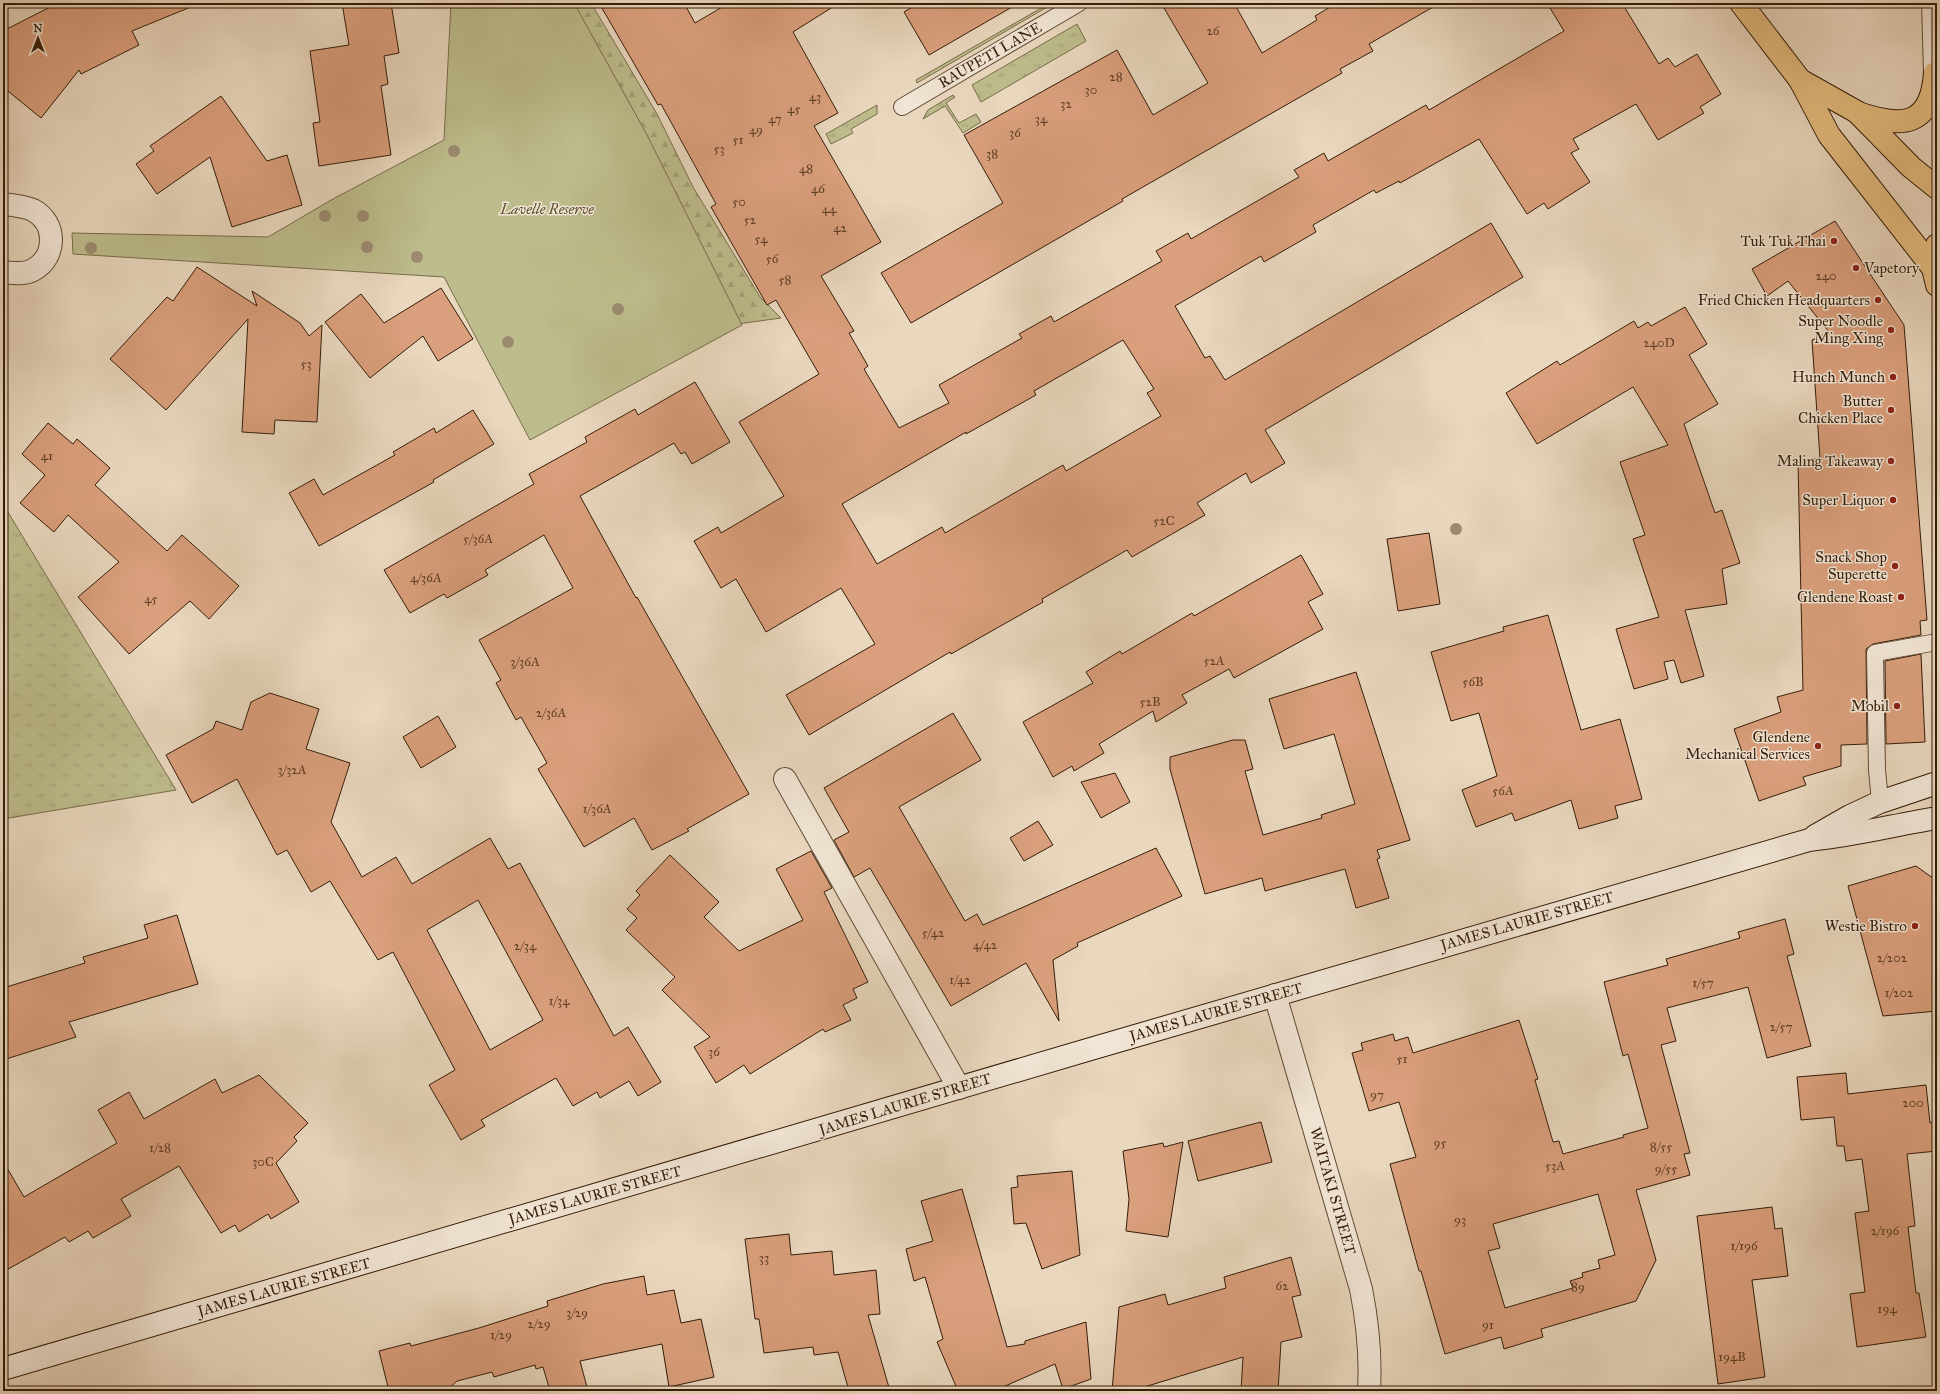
<svg xmlns="http://www.w3.org/2000/svg" width="1940" height="1394" font-family="'IM FELL Great Primer',serif">
<style>
.grass{fill:url(#grass-tufts);stroke:#786c4a}
.forest{fill:url(#forest-firs);stroke:#786c4a}
.green{fill:#bdbc8c;stroke:#786c4a}
.building{fill:#da9f7c;stroke:#341d08;fill-rule:evenodd}
.lines{fill:none;stroke-linecap:round;stroke-linejoin:round}
.lane-casing{stroke:#614c36;stroke-width:18}
.street-casing{stroke:#614c36;stroke-width:24}
.secondary-casing{stroke:#341d08;stroke-width:24}
.primary-casing{stroke:#341d08;stroke-width:24}
.lane{stroke:#f1e5d5;stroke-width:16}
.street{stroke:#f1e5d5;stroke-width:22}
.secondary{stroke:#f1e5d5;stroke-width:22}
.primary{stroke:#e4bc7f;stroke-width:22}
.tree{fill:#9c8b70}
.poi-dot{fill:#8f2418;stroke:#f1e5d5;stroke-width:1.5}
.labels{text-anchor:middle;dominant-baseline:central;stroke-width:3;stroke-linejoin:round;paint-order:stroke}
.number-label{font-size:13px;fill:#5e3e25}
.street-label{font-size:15px;fill:#341d08;stroke:#f1e5d5}
.park-label{font-size:15px;font-style:italic;fill:#5d4d30;stroke:#f1e5d5}
.poi-label{font-size:15px;fill:#341d08;stroke:#f1e5d5;text-anchor:end}
</style>
<defs>
<pattern id="grass-tufts" width="24" height="20" patternUnits="userSpaceOnUse"><rect width="24" height="20" fill="#bdbc8c"/><path d="M3 7l-1-3M5 7V3M7 7l1-3M15 17l-1-3M17 17v-4M19 17l1-3" fill="none" stroke="#a3a177"/></pattern>
<pattern id="forest-firs" width="22" height="20" patternUnits="userSpaceOnUse"><rect width="22" height="20" fill="#bdbc8c"/><path d="M5 1l3.5 6h-7zM16 11l3.5 6h-7z" fill="#a3a177"/></pattern>
</defs>
<rect width="100%" height="100%" fill="#e9d7be"/>
<filter id="stains"><feTurbulence type="fractalNoise" baseFrequency=".005" numOctaves="4"/><feColorMatrix values="0 0 0 0 .2 0 0 0 0 .09 0 0 0 0 .02 0 0 0 .5 -.17"/></filter>
<radialGradient id="worn" r=".72"><stop offset=".6" stop-color="#630" stop-opacity="0"/><stop offset="1" stop-color="#630" stop-opacity=".3"/></radialGradient>
<g class="grass">
<polygon points="1050,3 1054,3 917,83 916,80"/>
<polygon points="1077,24 1086,41 981,102 972,85"/>
<polygon points="953,95 955,97 946,103 959,123 976,114 981,122 963,133 945,106 923,119 928,110"/>
<polygon points="877,105 877,114 851,129 853,133 831,144 826,134"/>
<polygon points="3,504 176,790 3,819"/>
</g>
<polygon class="forest" points="512,3 591,3 657,114 693,187 760,297 781,318 723,326"/>
<polygon class="green" points="451,3 574,3 646,133 742,325 530,440 444,277 73,254 72,233 268,237 333,199 444,140"/>
<g class="building">
<polygon points="58,3 198,3 198,4 132,31 139,45 81,74 79,70 41,118 3,87 3,31"/>
<polygon points="342,3 391,3 399,53 384,56 388,84 381,86 391,155 319,166 313,123 320,122 310,51 349,45"/>
<path d="M 599,3 L 684,3 L 695,23 L 729,3 L 839,3 L 793,32 L 838,113 L 814,126 L 881,242 L 821,276 L 854,331 L 849,333 L 868,366 L 864,369 L 899,428 L 949,403 L 939,385 L 1022,338 L 1019,334 L 1051,316 L 1054,322 L 1162,261 L 1156,251 L 1188,233 L 1191,239 L 1299,177 L 1294,170 L 1324,153 L 1328,161 L 1426,105 L 1429,110 L 1564,31 L 1547,3 L 1622,3 L 1659,64 L 1668,58 L 1675,67 L 1697,54 L 1721,94 L 1700,107 L 1704,113 L 1658,140 L 1636,104 L 1573,139 L 1579,149 L 1571,153 L 1590,182 L 1548,209 L 1544,203 L 1527,214 L 1479,139 L 1400,183 L 1399,181 L 1376,193 L 1374,190 L 1313,225 L 1316,232 L 1264,262 L 1261,256 L 1175,306 L 1205,358 L 1210,356 L 1225,380 L 1491,223 L 1523,277 L 1265,430 L 1285,463 L 1251,483 L 1246,473 L 1197,503 L 1205,515 L 1132,557 L 1127,550 L 1042,599 L 1043,602 L 951,654 L 950,652 L 809,735 L 786,695 L 875,644 L 841,588 L 766,632 L 736,579 L 721,588 L 694,541 L 718,527 L 721,533 L 784,496 L 739,422 L 819,374 L 776,300 L 767,305 L 711,207 L 716,204 L 661,104 L 658,105 ZM 1123,340 L 1154,389 L 1147,393 L 1161,416 L 1066,471 L 1063,465 L 945,533 L 942,527 L 877,564 L 842,504 L 966,432 L 966,434 L 1036,395 L 1034,391 Z"/>
<polygon points="919,3 1019,3 929,55 904,12"/>
<polygon points="1161,3 1234,3 1262,53 1317,20 1315,16 1337,3 1440,3 1369,44 1373,51 1340,69 1342,73 1122,199 1123,201 911,323 881,273 1003,203 964,135 1117,50 1153,115 1208,83"/>
<polygon points="221,96 267,161 287,155 302,205 232,227 210,157 157,194 136,164 154,151 150,146"/>
<polygon points="1835,221 1904,325 1927,620 1920,621 1921,635 1873,644 1866,649 1867,744 1841,745 1841,766 1803,777 1806,785 1759,801 1734,729 1781,712 1777,697 1803,690 1798,461 1820,458 1812,340 1829,332 1788,281 1767,296 1752,269"/>
<polygon points="197,267 257,306 252,291 300,323 309,336 322,325 317,422 275,420 274,434 242,432 248,319 166,410 110,359 167,297 173,301"/>
<polygon points="441,288 473,339 438,361 423,336 370,378 325,322 361,294 384,323"/>
<polygon points="1685,307 1707,344 1689,355 1718,404 1684,424 1715,513 1722,510 1740,563 1722,569 1727,604 1685,610 1704,676 1681,683 1674,660 1664,662 1668,679 1634,689 1616,629 1659,617 1633,539 1645,535 1620,462 1668,445 1633,387 1537,444 1506,393 1557,361 1560,365 1634,321 1638,328 1648,322 1651,326"/>
<polygon points="695,382 730,442 692,464 685,452 681,454 674,443 580,496 636,598 637,597 749,794 687,829 689,831 652,850 634,818 584,847 538,769 547,763 521,717 516,720 496,683 501,680 479,640 573,588 544,535 485,570 488,575 447,598 444,594 410,613 384,570 534,484 529,474 587,442 585,437 635,409 638,415"/>
<polygon points="473,410 494,444 433,480 434,482 319,546 289,493 314,479 323,495 395,455 393,452 434,428 436,433"/>
<polygon points="48,423 73,444 77,439 110,468 95,485 167,551 182,535 239,586 209,619 190,601 129,654 78,597 119,562 68,515 54,532 20,503 45,475 22,454"/>
<polygon points="1429,533 1440,604 1398,611 1387,539"/>
<polygon points="1301,555 1323,594 1308,602 1323,629 1234,678 1229,669 1182,695 1187,703 1156,722 1153,711 1099,744 1104,753 1074,771 1072,766 1053,777 1023,722 1093,683 1086,672 1120,651 1122,654 1192,613 1194,616"/>
<polygon points="1548,615 1581,730 1620,719 1642,799 1615,806 1618,818 1579,829 1571,800 1515,821 1512,813 1476,827 1462,790 1497,776 1479,713 1451,721 1431,652 1504,631 1503,627"/>
<polygon points="1921,654 1925,742 1886,744 1885,661"/>
<polygon points="1356,672 1410,840 1377,850 1380,858 1377,859 1389,898 1356,908 1345,869 1265,891 1262,878 1205,894 1170,769 1170,757 1233,740 1245,740 1253,769 1245,771 1263,835 1322,818 1321,815 1355,804 1334,734 1284,749 1269,699"/>
<path d="M 270,693 L 319,709 L 306,749 L 350,763 L 331,822 L 362,877 L 396,857 L 412,884 L 490,838 L 508,869 L 520,863 L 614,1036 L 628,1027 L 661,1082 L 638,1096 L 629,1081 L 600,1098 L 597,1092 L 573,1106 L 556,1078 L 481,1120 L 485,1126 L 461,1140 L 429,1085 L 455,1070 L 393,952 L 378,960 L 330,881 L 311,892 L 287,850 L 277,855 L 237,779 L 192,803 L 166,755 L 213,729 L 216,721 L 242,730 L 251,702 ZM 478,900 L 543,1020 L 490,1050 L 427,930 Z"/>
<polygon points="953,713 981,760 899,807 965,921 977,914 983,925 1156,848 1182,896 1077,943 1078,946 1053,960 1059,1021 1026,963 951,1006 870,868 854,877 834,840 849,832 824,788"/>
<polygon points="438,716 456,747 421,768 403,737"/>
<polygon points="1115,773 1130,802 1101,818 1081,782"/>
<polygon points="1038,821 1053,845 1024,861 1010,838"/>
<polygon points="811,851 832,888 824,892 868,982 853,989 857,998 843,1005 851,1020 825,1032 823,1029 750,1074 744,1065 716,1083 694,1047 710,1037 662,990 675,977 626,930 637,918 627,909 640,895 636,891 670,855 719,902 704,917 739,951 803,920 776,869"/>
<polygon points="1916,866 1937,881 1937,1011 1883,1016 1848,886"/>
<polygon points="177,915 198,984 69,1022 76,1037 3,1060 3,988 85,963 83,957 148,938 144,925"/>
<path d="M 1785,919 L 1794,954 L 1787,956 L 1811,1046 L 1767,1058 L 1748,987 L 1667,1008 L 1676,1041 L 1661,1045 L 1690,1153 L 1684,1154 L 1690,1175 L 1636,1190 L 1656,1260 L 1636,1301 L 1541,1329 L 1543,1337 L 1504,1349 L 1501,1337 L 1445,1354 L 1421,1271 L 1419,1271 L 1390,1164 L 1416,1157 L 1399,1102 L 1369,1111 L 1352,1053 L 1363,1050 L 1361,1043 L 1393,1034 L 1395,1041 L 1408,1037 L 1413,1053 L 1519,1020 L 1538,1079 L 1535,1080 L 1553,1142 L 1559,1141 L 1563,1154 L 1624,1137 L 1623,1135 L 1648,1128 L 1628,1054 L 1623,1056 L 1604,982 L 1668,965 L 1666,959 L 1740,938 L 1738,932 ZM 1598,1194 L 1615,1255 L 1598,1260 L 1600,1268 L 1582,1273 L 1583,1277 L 1570,1281 L 1573,1288 L 1505,1308 L 1488,1251 L 1500,1248 L 1493,1224 Z"/>
<polygon points="1846,1073 1848,1094 1926,1085 1930,1123 1935,1122 1937,1151 1907,1154 1915,1226 1908,1227 1916,1293 1919,1293 1926,1337 1857,1347 1850,1294 1865,1292 1855,1213 1869,1211 1862,1159 1846,1161 1844,1146 1837,1146 1834,1117 1801,1120 1797,1077"/>
<polygon points="259,1075 308,1123 294,1137 297,1141 276,1163 299,1202 271,1219 268,1214 239,1232 235,1225 221,1233 179,1166 121,1199 131,1216 93,1238 88,1231 69,1242 65,1237 3,1272 3,1161 24,1197 117,1143 98,1110 129,1092 144,1119 215,1079 222,1093"/>
<polygon points="1261,1122 1272,1162 1198,1181 1188,1141"/>
<polygon points="1183,1142 1168,1237 1126,1231 1129,1199 1123,1151 1163,1143 1164,1147"/>
<polygon points="1072,1171 1080,1255 1042,1269 1026,1223 1014,1224 1011,1188 1018,1187 1017,1176"/>
<polygon points="962,1189 1007,1347 1025,1344 1025,1341 1086,1322 1091,1379 1063,1389 1055,1364 994,1391 958,1391 937,1342 943,1339 925,1277 914,1281 906,1249 933,1241 921,1201"/>
<polygon points="1772,1207 1775,1229 1782,1228 1788,1276 1752,1280 1765,1377 1718,1384 1697,1216"/>
<polygon points="789,1234 791,1255 832,1251 834,1275 876,1270 880,1314 868,1315 890,1391 849,1391 838,1352 814,1355 813,1347 764,1353 759,1319 755,1319 745,1239"/>
<polygon points="1291,1257 1301,1295 1292,1297 1302,1337 1281,1342 1278,1391 1241,1391 1243,1357 1131,1391 1112,1391 1119,1307 1165,1294 1168,1305 1226,1288 1224,1277"/>
<polygon points="644,1276 647,1295 674,1290 681,1323 701,1319 714,1377 669,1387 662,1344 580,1361 588,1391 550,1391 543,1367 536,1369 535,1365 494,1377 492,1372 457,1381 446,1391 389,1391 379,1351 410,1343 411,1346 479,1328 548,1306 547,1301 603,1284"/>
</g>
<g class="lines">
<defs>
<g id="lane">
<polyline points="902,107 1079,3"/>
<polyline points="1880,802 1877,770 1875,653 1937,642"/>
</g>
<g id="street">
<polyline points="1933,3 1935,73 1937,78"/>
<path d="M 3,204 C 13,205 24,206 33,210 C 57,223 57,257 33,270 C 24,275 13,273 3,272"/>
<polyline points="785,779 959,1088"/>
<path d="M 1275,995 L 1361,1289 C 1368,1324 1371,1356 1369,1391"/>
</g>
<g id="secondary">
<polyline points="1815,836 1850,816 1880,802 1937,783"/>
<path d="M 3,1369 L 1094,1048 L 1809,840 C 1852,836 1894,825 1937,818"/>
</g>
<g id="primary">
<polyline points="1741,3 1800,80 1829,135 1933,268"/>
<polyline points="1800,80 1857,112 1911,167 1937,188"/>
<path d="M 1858,113 C 1902,128 1931,127 1935,73"/>
<polyline points="1937,245 1933,268 1937,285"/>
</g>
</defs>
<use href="#lane" class="lane-casing"/>
<use href="#street" class="street-casing"/>
<use href="#secondary" class="secondary-casing"/>
<use href="#primary" class="primary-casing"/>
<use href="#lane" class="lane"/>
<use href="#street" class="street"/>
<use href="#secondary" class="secondary"/>
<use href="#primary" class="primary"/>
</g>
<g class="tree">
<circle cx="454" cy="151" r="6"/>
<circle cx="325" cy="216" r="6"/>
<circle cx="363" cy="216" r="6"/>
<circle cx="367" cy="247" r="6"/>
<circle cx="91" cy="248" r="6"/>
<circle cx="417" cy="257" r="6"/>
<circle cx="618" cy="309" r="6"/>
<circle cx="508" cy="342" r="6"/>
<circle cx="1456" cy="529" r="6"/>
</g>
<g class="poi-dot">
<circle cx="1834" cy="241" r="4"/>
<circle cx="1856" cy="268" r="4"/>
<circle cx="1878" cy="300" r="4"/>
<circle cx="1891" cy="330" r="4"/>
<circle cx="1893" cy="377" r="4"/>
<circle cx="1891" cy="410" r="4"/>
<circle cx="1891" cy="461" r="4"/>
<circle cx="1893" cy="500" r="4"/>
<circle cx="1895" cy="566" r="4"/>
<circle cx="1901" cy="597" r="4"/>
<circle cx="1897" cy="706" r="4"/>
<circle cx="1818" cy="746" r="4"/>
<circle cx="1915" cy="926" r="4"/>
</g>
<g class="labels">
<g class="number-label">
<text x="1213" y="31">26</text>
<text x="1116" y="77">28</text>
<text x="1091" y="90">30</text>
<text x="815" y="97">43</text>
<text x="1066" y="104">32</text>
<text x="794" y="109">45</text>
<text x="775" y="119">47</text>
<text x="1041" y="119">34</text>
<text x="756" y="130">49</text>
<text x="1015" y="133">36</text>
<text x="738" y="140">51</text>
<text x="719" y="149">53</text>
<text x="992" y="154">38</text>
<text x="806" y="169">48</text>
<text x="818" y="189">46</text>
<text x="739" y="202">50</text>
<text x="829" y="209">44</text>
<text x="750" y="220">52</text>
<text x="840" y="228">42</text>
<text x="761" y="239">54</text>
<text x="772" y="259">56</text>
<text x="1826" y="276">240</text>
<text x="785" y="280">58</text>
<text x="1659" y="343">240D</text>
<text x="306" y="364">53</text>
<text x="47" y="456">41</text>
<text x="1164" y="521">52C</text>
<text x="478" y="539">5/36A</text>
<text x="426" y="578">4/36A</text>
<text x="151" y="599">45</text>
<text x="1214" y="661">52A</text>
<text x="525" y="662">3/36A</text>
<text x="1473" y="682">56B</text>
<text x="1150" y="702">52B</text>
<text x="551" y="713">2/36A</text>
<text x="292" y="770">3/32A</text>
<text x="1503" y="791">56A</text>
<text x="597" y="809">1/36A</text>
<text x="933" y="933">5/42</text>
<text x="985" y="945">4/42</text>
<text x="525" y="946">2/34</text>
<text x="1892" y="958">2/202</text>
<text x="960" y="980">1/42</text>
<text x="1703" y="983">1/57</text>
<text x="1899" y="993">1/202</text>
<text x="559" y="1001">1/34</text>
<text x="1781" y="1027">2/57</text>
<text x="714" y="1052">36</text>
<text x="1402" y="1059">51</text>
<text x="1377" y="1095">97</text>
<text x="1913" y="1103">200</text>
<text x="1440" y="1143">95</text>
<text x="1661" y="1147">8/55</text>
<text x="160" y="1148">1/28</text>
<text x="263" y="1162">30C</text>
<text x="1555" y="1166">53A</text>
<text x="1666" y="1169">9/55</text>
<text x="1460" y="1220">93</text>
<text x="1885" y="1231">2/196</text>
<text x="1744" y="1246">1/196</text>
<text x="764" y="1258">33</text>
<text x="1282" y="1286">62</text>
<text x="1578" y="1287">89</text>
<text x="1887" y="1309">194</text>
<text x="577" y="1313">3/29</text>
<text x="539" y="1324">2/29</text>
<text x="1488" y="1325">91</text>
<text x="501" y="1335">1/29</text>
<text x="1732" y="1357">194B</text>
</g>
<g class="street-label">
<text transform="translate(990 55) rotate(-30)">RAUPETI LANE</text>
<text transform="translate(1527 921) rotate(-16)">JAMES LAURIE STREET</text>
<text transform="translate(1216 1012) rotate(-16)">JAMES LAURIE STREET</text>
<text transform="translate(905 1104) rotate(-17)">JAMES LAURIE STREET</text>
<text transform="translate(1333 1191) rotate(74)">WAITAKI STREET</text>
<text transform="translate(595 1195) rotate(-16)">JAMES LAURIE STREET</text>
<text transform="translate(284 1287) rotate(-16)">JAMES LAURIE STREET</text>
</g>
<g class="park-label">
<text x="547" y="209">Lavelle Reserve</text>
</g>
<g class="poi-label">
<text x="1826" y="241">Tuk Tuk Thai</text>
<text x="1864" y="268" text-anchor="start">Vapetory</text>
<text x="1870" y="300">Fried Chicken Headquarters</text>
<text x="1883" y="321">Super Noodle<tspan x="1883" dy="17">Ming Xing</tspan></text>
<text x="1885" y="377">Hunch Munch</text>
<text x="1883" y="401">Butter<tspan x="1883" dy="17">Chicken Place</tspan></text>
<text x="1883" y="461">Maling Takeaway</text>
<text x="1885" y="500">Super Liquor</text>
<text x="1887" y="557">Snack Shop<tspan x="1887" dy="17">Superette</tspan></text>
<text x="1893" y="597">Glendene Roast</text>
<text x="1889" y="706">Mobil</text>
<text x="1810" y="737">Glendene<tspan x="1810" dy="17">Mechanical Services</tspan></text>
<text x="1907" y="926">Westie Bistro</text>
</g>
</g>
<rect width="1940" height="1394" fill="none" stroke="#e9d7be" stroke-width="16"/>
<rect x="4" y="4" width="1932" height="1386" fill="none" stroke="#341d08" stroke-width="2"/>
<rect x="8" y="8" width="1924" height="1378" fill="none" stroke="#341d08"/>
<g transform="translate(38 38)" stroke="#f1e5d5" stroke-width="3" paint-order="stroke">
<path d="M0-3L7 15L0 10L-7 15Z" fill="#341d08"/>
<text y="-6" font-size="11" font-weight="bold" text-anchor="middle" fill="#341d08">N</text>
</g>
<rect width="100%" height="100%" filter="url(#stains)"/>
<rect width="100%" height="100%" fill="url(#worn)"/>
</svg>
